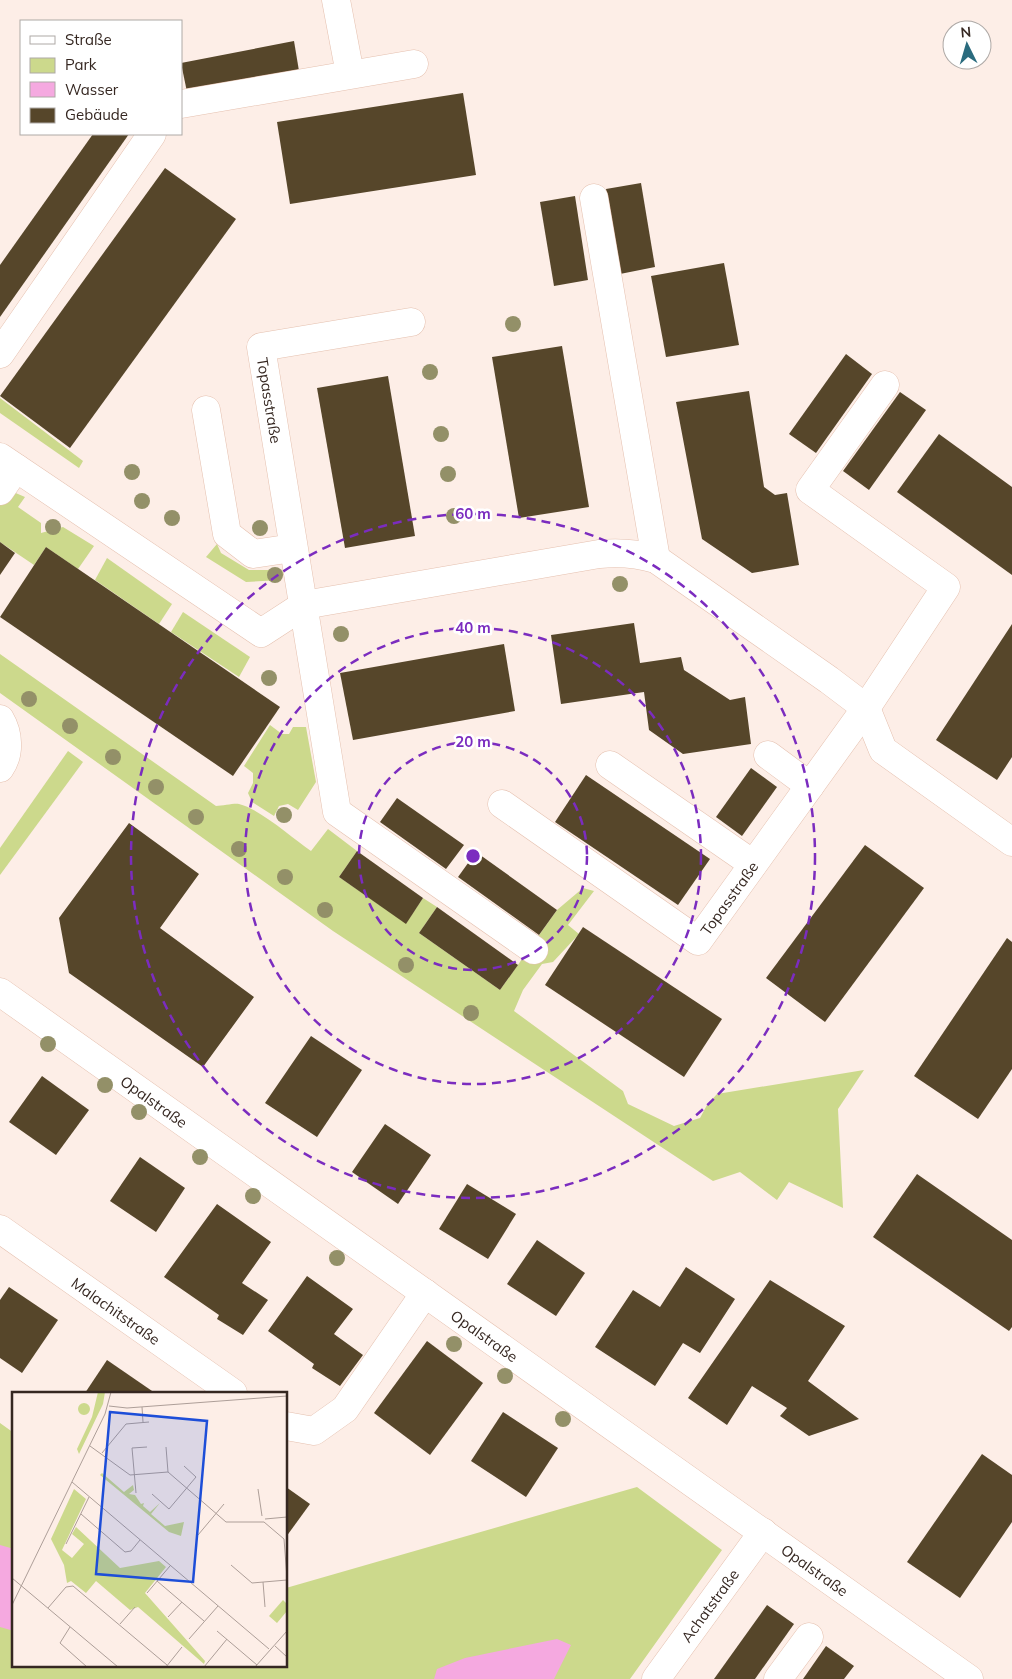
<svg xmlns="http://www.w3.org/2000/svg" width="1012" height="1679" font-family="Mulish,sans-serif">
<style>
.green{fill:#ccd98c}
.water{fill:#f5a9e0}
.building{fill:#56462a}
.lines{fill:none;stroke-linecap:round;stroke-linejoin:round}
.minor-casing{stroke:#e5c0af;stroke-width:29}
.minor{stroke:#fff;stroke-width:28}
.tree{fill:#939068}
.ring{fill:none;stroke:#7b2cbf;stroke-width:2.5;stroke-dasharray:9 6}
.labels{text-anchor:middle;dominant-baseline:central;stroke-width:5;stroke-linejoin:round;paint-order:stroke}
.street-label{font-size:15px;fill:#352721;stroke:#fff}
.inset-road{fill:none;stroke:#ad9e98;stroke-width:1}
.view{fill:#1d4ed8;fill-opacity:0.15;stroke:#1d4ed8;stroke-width:2.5}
.inset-edge{fill:none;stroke:#352721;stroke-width:2.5}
.centre{fill:#7b2cbf;stroke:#fff;stroke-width:2.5}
.ring-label{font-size:15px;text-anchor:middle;font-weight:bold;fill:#7b2cbf;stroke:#fff;stroke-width:5;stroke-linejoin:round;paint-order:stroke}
</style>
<rect width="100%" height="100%" fill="#fdeee7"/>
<g class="green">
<polygon points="0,398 83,461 79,468 0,413"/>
<polygon points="11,491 25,497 18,507 41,523 41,533 63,527 94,546 78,569 46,547 34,565 0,542 0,504"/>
<polygon points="217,544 221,553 249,570 282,570 284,574 280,580 246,582 206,557"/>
<polygon points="107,558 172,604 159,624 95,580"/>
<polygon points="183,612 250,657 239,677 171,632"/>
<path d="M 0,654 L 216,806 C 223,806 234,803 239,804 C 260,809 292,838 311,851 L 328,829 L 357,851 L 339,877 L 406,923 L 423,898 L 437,907 L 419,933 L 500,990 L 557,910 L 583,888 L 594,891 L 568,925 L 579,934 L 553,962 L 542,964 L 523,990 L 514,1011 L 623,1091 L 628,1104 L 674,1126 L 700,1118 L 707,1105 L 717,1094 L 864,1070 L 838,1109 L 843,1208 L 789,1182 L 777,1200 L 740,1172 L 713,1181 L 333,931 L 0,693 Z"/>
<polygon points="270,725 282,734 289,734 293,727 306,727 316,782 298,810 288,804 279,806 274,816 252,802 248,793 253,783 253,773 244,766"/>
<polygon points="68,751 83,762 0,875 0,848"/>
<polygon points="0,1423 14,1433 14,1665 286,1665 286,1588 637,1487 722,1550 630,1679 0,1679"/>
</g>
<g class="water">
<polygon points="0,1545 14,1549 14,1631 0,1627"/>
<polygon points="557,1639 571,1645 554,1679 434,1679 437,1669 465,1658"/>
</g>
<g class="building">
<polygon points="294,41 299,71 187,92 181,63"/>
<polygon points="463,93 476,175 290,204 277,122"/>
<polygon points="93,134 129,134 0,317 0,265"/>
<polygon points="165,168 236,219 70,448 0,396"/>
<polygon points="641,183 655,267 620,274 606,189"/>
<polygon points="575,196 588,280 554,286 540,202"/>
<polygon points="724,263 739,345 666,357 651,276"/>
<polygon points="562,346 589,507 519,518 492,357"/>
<polygon points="846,354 872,374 816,453 789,434"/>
<polygon points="388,376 415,536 345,548 317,388"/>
<polygon points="749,391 764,487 775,495 787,493 799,565 752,573 702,539 676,402"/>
<polygon points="900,392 926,410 869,490 843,471"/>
<polygon points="939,434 1012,487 1012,575 897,492"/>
<polygon points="0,542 15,553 0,575"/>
<polygon points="46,547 280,707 233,776 0,617"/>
<polygon points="634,623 640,663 681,657 684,670 730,700 745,697 751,744 683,754 649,730 644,692 561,704 551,635"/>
<polygon points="1012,624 1012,757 997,780 936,740"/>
<polygon points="504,644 515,711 353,740 340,673"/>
<polygon points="751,768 777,787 742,836 716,817"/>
<polygon points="586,775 710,859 678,905 555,822"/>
<polygon points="397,798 464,845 446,869 380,822"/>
<polygon points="129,823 199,874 160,928 254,997 203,1067 69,973 59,918"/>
<polygon points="865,845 924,888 825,1022 766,978"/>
<polygon points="357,851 423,898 406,924 339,877"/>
<polygon points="476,852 557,910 539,935 458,877"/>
<polygon points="437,907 518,965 500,990 419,933"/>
<polygon points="583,927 722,1019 684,1077 545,985"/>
<polygon points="1007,938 1012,942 1012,1069 978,1119 914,1076"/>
<polygon points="311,1036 362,1070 317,1137 265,1103"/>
<polygon points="42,1076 89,1110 56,1155 9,1122"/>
<polygon points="385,1124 431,1155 398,1204 352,1172"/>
<polygon points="140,1157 185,1188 156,1232 110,1201"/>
<polygon points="917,1174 1012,1240 1012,1327 1009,1331 873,1237"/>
<polygon points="467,1184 516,1214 488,1259 439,1229"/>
<polygon points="217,1204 271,1242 242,1283 268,1300 243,1335 217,1319 219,1315 164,1277"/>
<polygon points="537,1240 585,1273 556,1316 507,1284"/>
<polygon points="686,1267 735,1299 700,1353 683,1343 655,1386 595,1347 633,1290 660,1307"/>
<polygon points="307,1276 353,1309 334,1334 363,1355 340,1386 312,1368 314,1364 268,1331"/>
<polygon points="770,1280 845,1326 808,1381 859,1419 809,1436 780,1416 787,1408 752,1386 727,1425 688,1398"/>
<polygon points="9,1287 58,1320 22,1373 0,1358 0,1300"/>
<polygon points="427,1341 483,1383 430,1455 374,1413"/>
<polygon points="107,1360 155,1393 85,1393"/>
<polygon points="503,1412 558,1448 526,1497 471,1461"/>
<polygon points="982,1454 1012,1475 1012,1522 960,1598 907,1562"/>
<polygon points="286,1487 310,1504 286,1537"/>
<polygon points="767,1605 794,1624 755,1679 714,1679"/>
<polygon points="826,1646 854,1666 844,1679 803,1679"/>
</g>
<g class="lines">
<defs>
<g id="minor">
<polyline points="336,0 350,74"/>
<polyline points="181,104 414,64"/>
<polyline points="594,198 656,559"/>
<path id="s1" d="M 411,322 L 261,347 L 337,812 L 534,950"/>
<polyline points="0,354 152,134"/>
<polyline points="206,410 227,534 253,554 293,548"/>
<path d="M 0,457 L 261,633 L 304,605 L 599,554 C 619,552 636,553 656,559 L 829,680 L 866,708 L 883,750 L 1012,842"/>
<polyline points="0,491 16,468"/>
<path d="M 0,719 C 9,734 10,754 0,768"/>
<polyline points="768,755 810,786"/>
<polyline points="610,765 753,864"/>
<path id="s2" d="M 502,804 L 698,941 L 866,708 L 946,587 L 810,490 L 885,385"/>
<path id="s3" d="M 0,992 L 969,1679"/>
<path id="s4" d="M 0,1229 L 233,1393"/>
<polyline points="286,1426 314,1431 345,1409 425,1293"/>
<path id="s5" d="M 656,1679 L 763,1532"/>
<polyline points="778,1679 809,1637"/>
</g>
</defs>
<use href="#minor" class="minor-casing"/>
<use href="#minor" class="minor"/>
</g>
<g class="tree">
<circle cx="513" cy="324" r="8"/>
<circle cx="430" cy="372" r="8"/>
<circle cx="441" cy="434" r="8"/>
<circle cx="132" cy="472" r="8"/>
<circle cx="448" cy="474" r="8"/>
<circle cx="142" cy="501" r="8"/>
<circle cx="454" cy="516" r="8"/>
<circle cx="172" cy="518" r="8"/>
<circle cx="53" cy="527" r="8"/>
<circle cx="260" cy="528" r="8"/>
<circle cx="275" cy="575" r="8"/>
<circle cx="620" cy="584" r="8"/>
<circle cx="341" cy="634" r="8"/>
<circle cx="269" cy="678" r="8"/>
<circle cx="29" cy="699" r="8"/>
<circle cx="70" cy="726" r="8"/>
<circle cx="113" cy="757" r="8"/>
<circle cx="156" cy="787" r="8"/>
<circle cx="284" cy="815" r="8"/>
<circle cx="196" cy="817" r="8"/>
<circle cx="239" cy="849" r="8"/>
<circle cx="285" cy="877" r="8"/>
<circle cx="325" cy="910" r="8"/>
<circle cx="406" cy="965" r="8"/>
<circle cx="471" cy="1013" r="8"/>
<circle cx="48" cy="1044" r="8"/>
<circle cx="105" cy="1085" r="8"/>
<circle cx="139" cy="1112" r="8"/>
<circle cx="200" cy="1157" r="8"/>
<circle cx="253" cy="1196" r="8"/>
<circle cx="337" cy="1258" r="8"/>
<circle cx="454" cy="1344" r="8"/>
<circle cx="505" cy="1376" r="8"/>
<circle cx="563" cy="1419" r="8"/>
</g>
<g class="ring">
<circle cx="473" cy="856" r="114"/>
<circle cx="473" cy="856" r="228"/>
<circle cx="473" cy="856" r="342"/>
</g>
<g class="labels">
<g class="street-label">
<text stroke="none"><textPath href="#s1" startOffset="206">Topasstraße</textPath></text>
<text stroke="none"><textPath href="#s2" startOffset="292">Topasstraße</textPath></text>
<text stroke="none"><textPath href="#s3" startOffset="189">Opalstraße</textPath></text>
<text stroke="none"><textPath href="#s4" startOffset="142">Malachitstraße</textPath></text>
<text stroke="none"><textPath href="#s3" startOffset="594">Opalstraße</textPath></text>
<text stroke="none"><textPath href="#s3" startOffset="999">Opalstraße</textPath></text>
<text stroke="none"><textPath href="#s5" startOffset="91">Achatstraße</textPath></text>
</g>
</g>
<g transform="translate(12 1392)">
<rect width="275" height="275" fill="#fdeee7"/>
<path d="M 86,0 L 93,0 L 91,12 L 67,62 L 65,57 L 80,25 ZM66 17a6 6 0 1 1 12 0a6 6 0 1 1-12 0ZM 90,81 L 112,100 L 121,93 L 122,98 L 117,102 L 123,103 L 129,112 L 132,111 L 131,114 L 138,120 L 148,111 L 139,122 L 153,134 L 172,130 L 169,144 L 157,140 L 88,83 ZM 62,97 L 74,107 L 50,158 L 60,166 L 72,152 L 60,142 L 64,135 L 108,176 L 147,169 L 154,175 L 133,201 L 193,269 L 192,272 L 126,215 L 118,218 L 84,189 L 74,201 L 59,189 L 55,191 L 52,173 L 39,147 ZM 271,208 L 275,212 L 275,219 L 265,231 L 257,224 Z" fill="#ccd98c"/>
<path class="inset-road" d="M 97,14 L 115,16 L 275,4M 130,15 L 131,30M 78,54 L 118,83 L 156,80 L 214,130 L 252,130 L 272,147 L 275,186M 154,55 L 156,80M 90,61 L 114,32 L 137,30M 60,90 L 257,257M 246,97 L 250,124M 124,101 L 120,56 L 135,55M 140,102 L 157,117 L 184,85 L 172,74M 69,122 L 113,160 L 119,159 L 128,148M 253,127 L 275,125M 186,143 L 212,112M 54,152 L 77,105M 219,173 L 240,191 L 275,188M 0,186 L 106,275M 145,189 L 192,229M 251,190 L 253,215M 135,201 L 158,174M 0,213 L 93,22 L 99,0M 36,216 L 54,195 L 61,194 L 155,273M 156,225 L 170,210M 108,232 L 123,215M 58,235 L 48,251 L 75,275M 205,239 L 245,273M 177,247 L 206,214M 263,254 L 275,265M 154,275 L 170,255M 192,275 L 215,247M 243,275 L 275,239"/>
<path class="view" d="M 98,20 L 195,29 L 181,190 L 84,182 Z"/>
<rect width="275" height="275" class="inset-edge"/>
</g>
<circle cx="473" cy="856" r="8" class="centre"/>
<g class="ring-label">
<text x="473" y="519">60 m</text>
<text x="473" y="633">40 m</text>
<text x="473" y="747">20 m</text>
</g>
<rect x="20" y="20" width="162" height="115" fill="#ffffff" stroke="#aea9a6"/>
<rect x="30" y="36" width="25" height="8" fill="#ffffff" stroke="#aea9a6"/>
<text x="65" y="45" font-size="15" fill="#352721">Straße</text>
<rect x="30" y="58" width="25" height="15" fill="#ccd98c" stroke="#aea9a6"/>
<text x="65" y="70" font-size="15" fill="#352721">Park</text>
<rect x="30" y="82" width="25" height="15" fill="#f5a9e0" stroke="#aea9a6"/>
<text x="65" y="95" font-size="15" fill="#352721">Wasser</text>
<rect x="30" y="108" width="25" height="15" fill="#56462a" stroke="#aea9a6"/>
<text x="65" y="120" font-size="15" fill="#352721">Gebäude</text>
<g transform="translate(967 45) rotate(355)"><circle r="24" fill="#ffffff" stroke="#aea9a6"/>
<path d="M0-4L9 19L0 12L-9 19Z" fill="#2a6b7e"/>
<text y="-8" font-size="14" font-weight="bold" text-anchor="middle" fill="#352721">N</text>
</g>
</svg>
